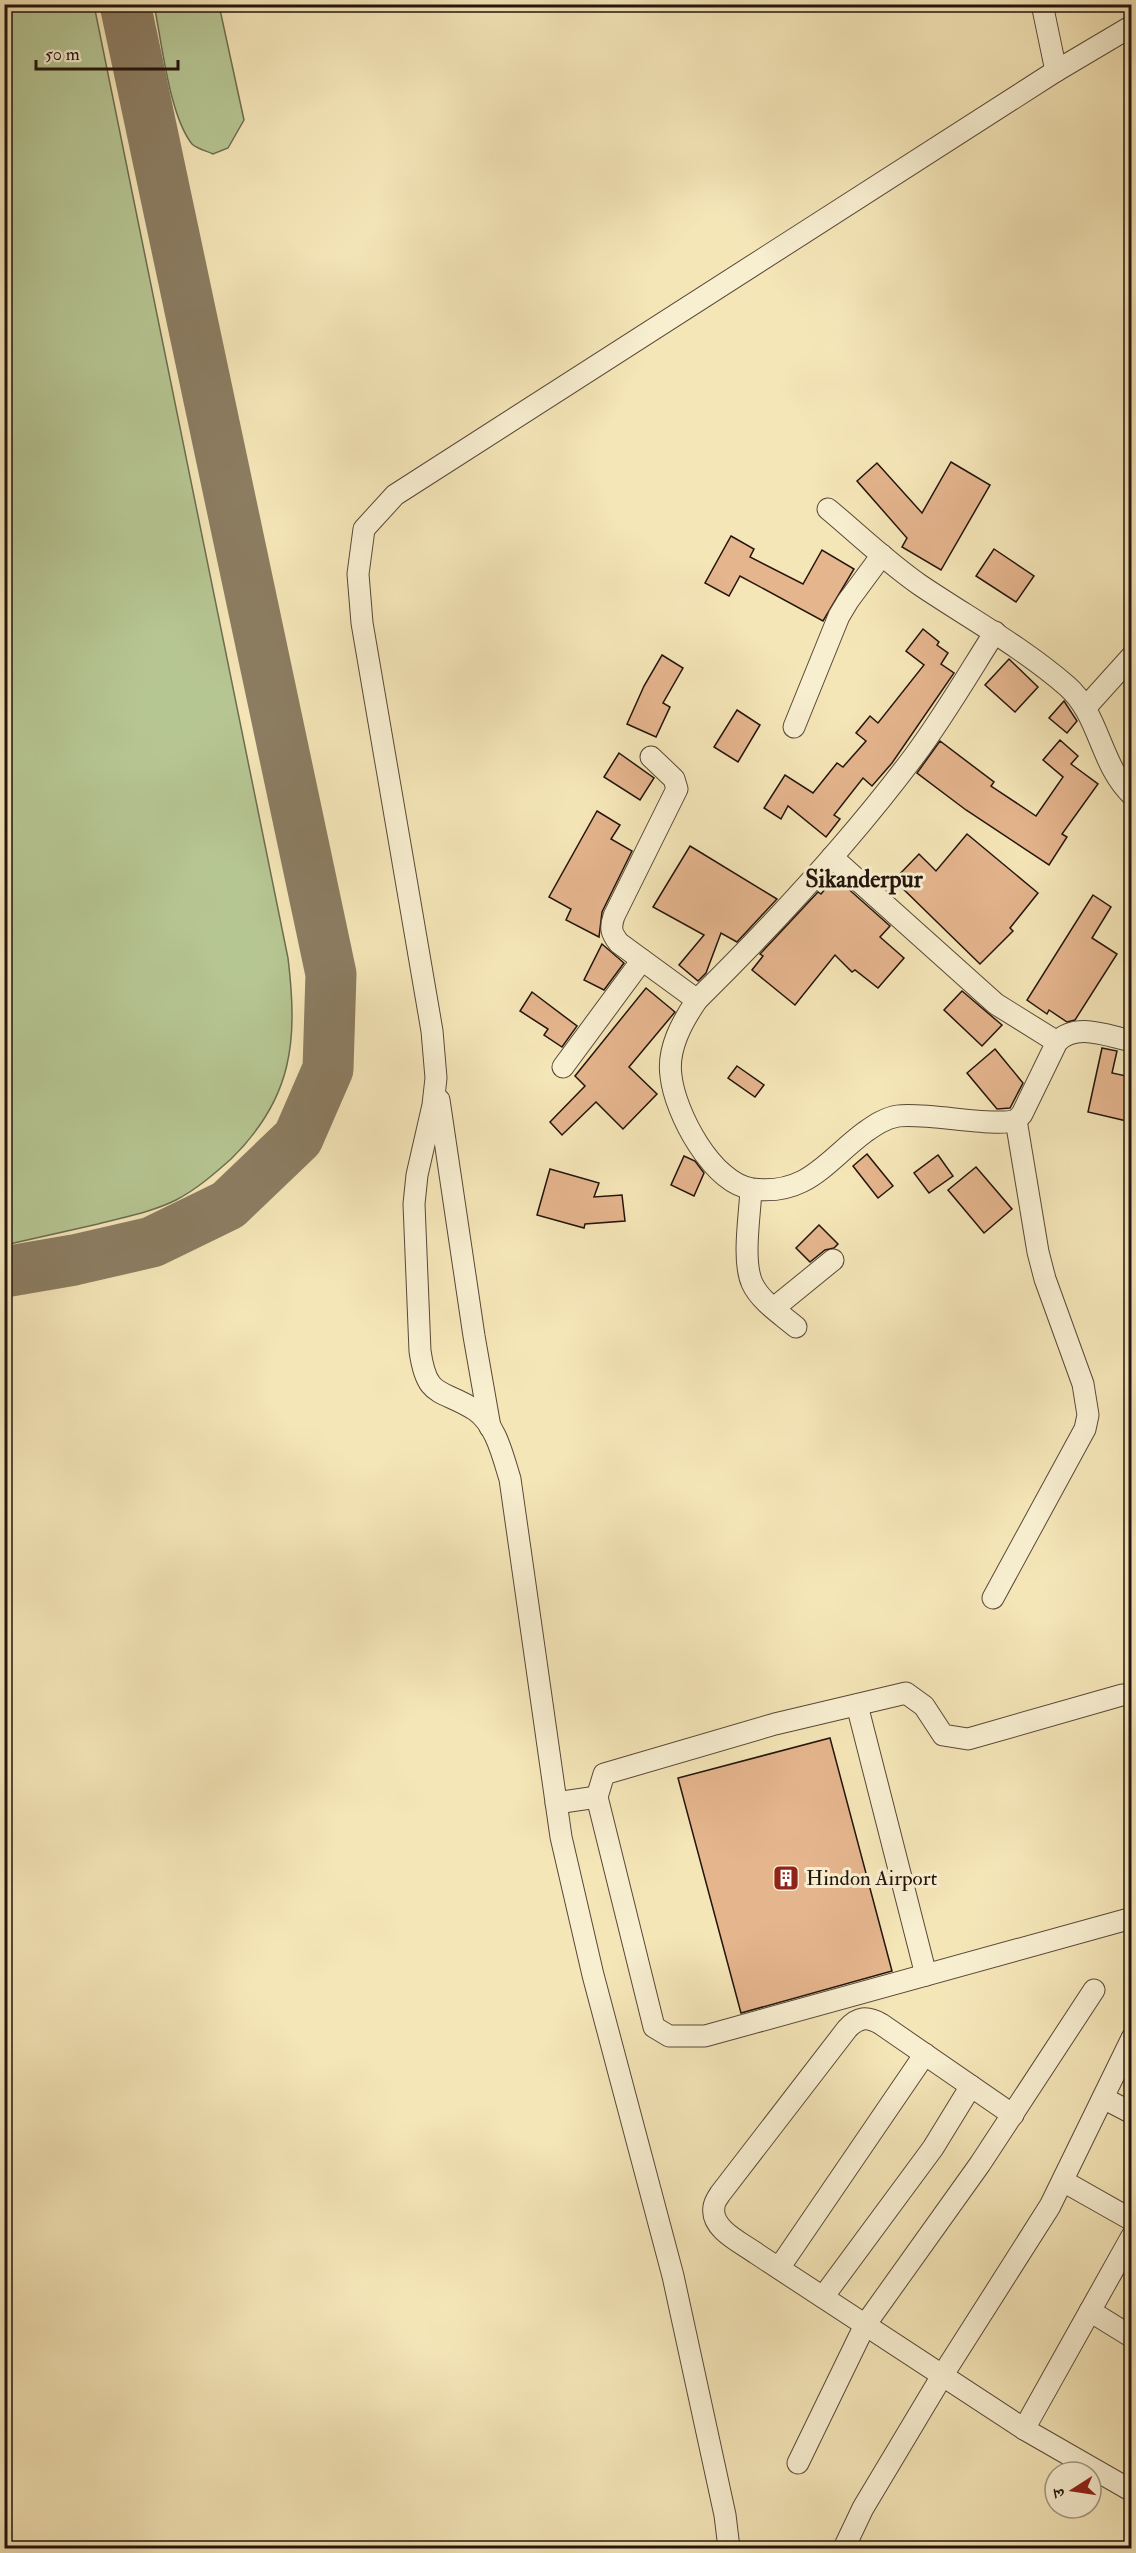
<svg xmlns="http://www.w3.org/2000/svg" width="1136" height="2553" font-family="'IM FELL Double Pica','Noto Serif Devanagari',serif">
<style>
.green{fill:#b6c693;stroke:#6c6d50;stroke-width:1.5}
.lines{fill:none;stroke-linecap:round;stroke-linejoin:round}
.taxiway{stroke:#8c7d62;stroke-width:51}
.building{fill:#e5b58e;stroke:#23140c;stroke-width:1.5}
.minor-casing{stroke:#584837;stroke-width:23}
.minor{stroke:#f8efd1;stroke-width:21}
.labels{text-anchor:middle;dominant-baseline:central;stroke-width:6;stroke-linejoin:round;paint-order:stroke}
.poi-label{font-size:21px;fill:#23140c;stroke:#f8efd1;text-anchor:start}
.quarter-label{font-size:24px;font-weight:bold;fill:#23140c;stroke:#f8efd1}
</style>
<rect width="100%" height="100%" fill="#f5e6b8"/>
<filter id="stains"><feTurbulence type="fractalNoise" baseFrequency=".00333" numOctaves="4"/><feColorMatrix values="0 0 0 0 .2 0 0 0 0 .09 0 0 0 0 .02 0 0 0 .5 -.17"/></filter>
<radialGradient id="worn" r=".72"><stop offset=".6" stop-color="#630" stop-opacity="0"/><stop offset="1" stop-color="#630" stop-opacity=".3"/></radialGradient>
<g class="green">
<path d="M 4,5 L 94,5 L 288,958 C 298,1041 293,1098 231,1159 C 214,1174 197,1189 176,1200 C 152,1212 124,1217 98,1224 C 67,1231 36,1238 5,1245 Z"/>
<path d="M 154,5 L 219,5 L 244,120 L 228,148 L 213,154 C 207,151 197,149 192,144 C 169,115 162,42 154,5 Z"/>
</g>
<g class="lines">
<polyline class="taxiway" points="4,1272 74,1260 152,1242 228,1205 298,1138 328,1069 331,974 125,4"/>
</g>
<g class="building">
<polygon points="951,462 990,485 941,570 902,547 907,538 857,481 877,463 922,513"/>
<polygon points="731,536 754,549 750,557 803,584 822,550 854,569 823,621 740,576 729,596 705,583"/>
<polygon points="994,549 1034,576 1016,602 976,576"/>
<polygon points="923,629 939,642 937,645 948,653 941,664 954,673 892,763 872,786 863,778 834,815 840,819 826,837 788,806 781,819 764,808 785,775 813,793 837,763 843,767 866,741 856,733 870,716 878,723 924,665 906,651"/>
<polygon points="662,655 683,668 663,703 670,707 656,737 627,724 644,686"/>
<polygon points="1009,659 1038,687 1015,712 985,685"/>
<polygon points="1064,701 1077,721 1067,733 1049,718"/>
<polygon points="737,710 760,725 738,762 714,747"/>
<polygon points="1060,740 1078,756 1071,764 1098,784 1062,834 1067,837 1049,865 966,810 917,773 940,741 994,782 991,786 1036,816 1063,777 1043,760"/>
<polygon points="619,753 654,778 640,800 604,777"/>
<polygon points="597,811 620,825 611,839 632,851 602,912 599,937 566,920 571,909 549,897"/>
<polygon points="967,834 1038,893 1010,928 1013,931 980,964 894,880 919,854 936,871"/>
<polygon points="690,846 777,899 737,942 721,933 706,973 698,981 679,965 704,935 653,907"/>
<polygon points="835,877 890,926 880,937 904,958 878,988 855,970 852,972 835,955 795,1005 752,970 763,956 760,954 818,892 821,894"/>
<polygon points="1093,895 1111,907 1092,938 1117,954 1075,1020 1067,1022 1049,1010 1047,1014 1027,1000"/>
<polygon points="602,944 624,963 604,990 584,980"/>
<polygon points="646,988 675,1012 629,1067 657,1094 623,1129 596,1102 562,1135 550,1122 585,1086 575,1076"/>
<polygon points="962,991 1002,1025 982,1046 944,1010"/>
<polygon points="532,992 577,1026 562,1047 544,1035 548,1029 520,1011"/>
<polygon points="1102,1048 1117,1051 1112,1073 1131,1077 1131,1122 1088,1112"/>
<polygon points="995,1049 1023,1083 1010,1108 997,1109 967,1073"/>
<polygon points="737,1066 764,1085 755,1097 728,1078"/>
<polygon points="867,1154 893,1186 878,1198 853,1166"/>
<polygon points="938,1155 953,1176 929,1193 914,1173"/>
<polygon points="684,1156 695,1161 704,1173 694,1196 671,1185"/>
<polygon points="976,1167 1012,1209 984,1233 948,1190"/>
<polygon points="550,1169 599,1183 594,1197 622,1195 625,1221 585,1224 584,1228 537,1215"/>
<polygon points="819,1225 838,1244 834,1248 825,1250 810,1262 796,1248"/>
<polygon points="830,1738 892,1971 741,2013 678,1778"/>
</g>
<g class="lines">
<defs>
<g id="minor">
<polyline points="1042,4 1056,71"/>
<path d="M 828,509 C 858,534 887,562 920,585 C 969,618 1022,647 1067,686 C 1100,715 1100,765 1132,795"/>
<path d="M 995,632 C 969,673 944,716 915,755 C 850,842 774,924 697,1000 C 682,1022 667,1049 671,1076 C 675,1113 712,1183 752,1189 C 807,1196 826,1161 865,1132 C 875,1125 885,1118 898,1116 C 926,1112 997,1128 1016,1120 C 1017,1120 1021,1115 1022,1114 L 1057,1042 C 1076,1022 1107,1036 1132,1041"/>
<polyline points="1086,707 1132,656"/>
<polyline points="794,727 839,616 848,601 882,555"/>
<path d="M 651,757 L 674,779 L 677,789 L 614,916 C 610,928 611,933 619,943 L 697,1000"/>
<polyline points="832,857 996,1004 1057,1042"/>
<polyline points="563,1067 642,960"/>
<polyline points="439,1100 474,1336 490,1427"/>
<path d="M 751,1189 C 750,1215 742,1260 752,1283 C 760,1301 782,1315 796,1327"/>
<polyline points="774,1308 833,1260"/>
<polyline points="993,1598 1085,1429 1088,1415 1083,1384 1045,1279 1038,1252 1016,1120"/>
<polyline points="1132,1695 1122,1695 968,1739 943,1735 924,1706 906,1693 775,1724 604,1774 597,1797 654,2027 669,2036 705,2036 1132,1918"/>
<polyline points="857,1705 926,1975"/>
<polyline points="556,1803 597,1797"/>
<polyline points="1103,2098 1132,2113"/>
<path d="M 1013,2115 L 881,2024 C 867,2016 858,2017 847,2029 L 720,2194 C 718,2197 714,2203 714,2207 C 710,2229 742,2243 757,2254 L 1024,2429 L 1132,2491"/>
<polyline points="1063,2181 1132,2220"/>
<polyline points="779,2268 925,2054"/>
<polyline points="823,2297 933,2148 971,2086"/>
<polyline points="1090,2311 1132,2337"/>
<polyline points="1024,2429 1132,2236"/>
<polyline points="798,2463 865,2325 980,2164 1094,1990"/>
<path d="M 729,2548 L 725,2515 L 673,2276 L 593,1975 L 561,1837 L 510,1479 C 503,1457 496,1424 475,1410 C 441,1388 427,1400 420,1351 L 414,1204 L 417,1175 L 433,1105 L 436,1078 L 432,1031 L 362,623 L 358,574 L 364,529 L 395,495 L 1056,71 L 1132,26"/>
<polyline points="844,2548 863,2508 942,2376 1050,2206 1132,2038"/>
</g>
</defs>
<use href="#minor" class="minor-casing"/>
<use href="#minor" class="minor"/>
</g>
<defs>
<symbol id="building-square" viewBox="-11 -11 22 22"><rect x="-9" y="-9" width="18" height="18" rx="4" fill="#8f2418" stroke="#f8efd1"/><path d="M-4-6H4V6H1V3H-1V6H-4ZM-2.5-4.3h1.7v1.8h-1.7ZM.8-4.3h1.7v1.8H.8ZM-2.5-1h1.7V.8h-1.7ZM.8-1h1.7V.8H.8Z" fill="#fff"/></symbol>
</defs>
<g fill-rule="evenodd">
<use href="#building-square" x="771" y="1863" width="30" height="30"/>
</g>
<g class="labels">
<g class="poi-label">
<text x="806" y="1878">Hindon Airport</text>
</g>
<g class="quarter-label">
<text x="864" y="879">Sikanderpur</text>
</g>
</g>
<rect width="1136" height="2553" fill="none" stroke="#f5e6b8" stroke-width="24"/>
<rect x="6" y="6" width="1124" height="2541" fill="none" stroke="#23140c" stroke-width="3"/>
<rect x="12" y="12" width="1112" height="2529" fill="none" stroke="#23140c" stroke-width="1.5"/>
<g transform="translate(1073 2490) rotate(258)"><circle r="28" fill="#f8efd1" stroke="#a39782" stroke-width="1.5"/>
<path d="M0-4.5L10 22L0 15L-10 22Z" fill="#8f2418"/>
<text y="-9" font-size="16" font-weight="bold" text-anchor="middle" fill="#23140c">उ</text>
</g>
<path d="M36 60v9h142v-9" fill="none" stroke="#23140c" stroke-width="3"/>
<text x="45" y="60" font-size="18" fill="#23140c" stroke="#f8efd1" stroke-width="4.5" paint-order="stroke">50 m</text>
<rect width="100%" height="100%" filter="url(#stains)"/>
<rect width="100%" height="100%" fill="url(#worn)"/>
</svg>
